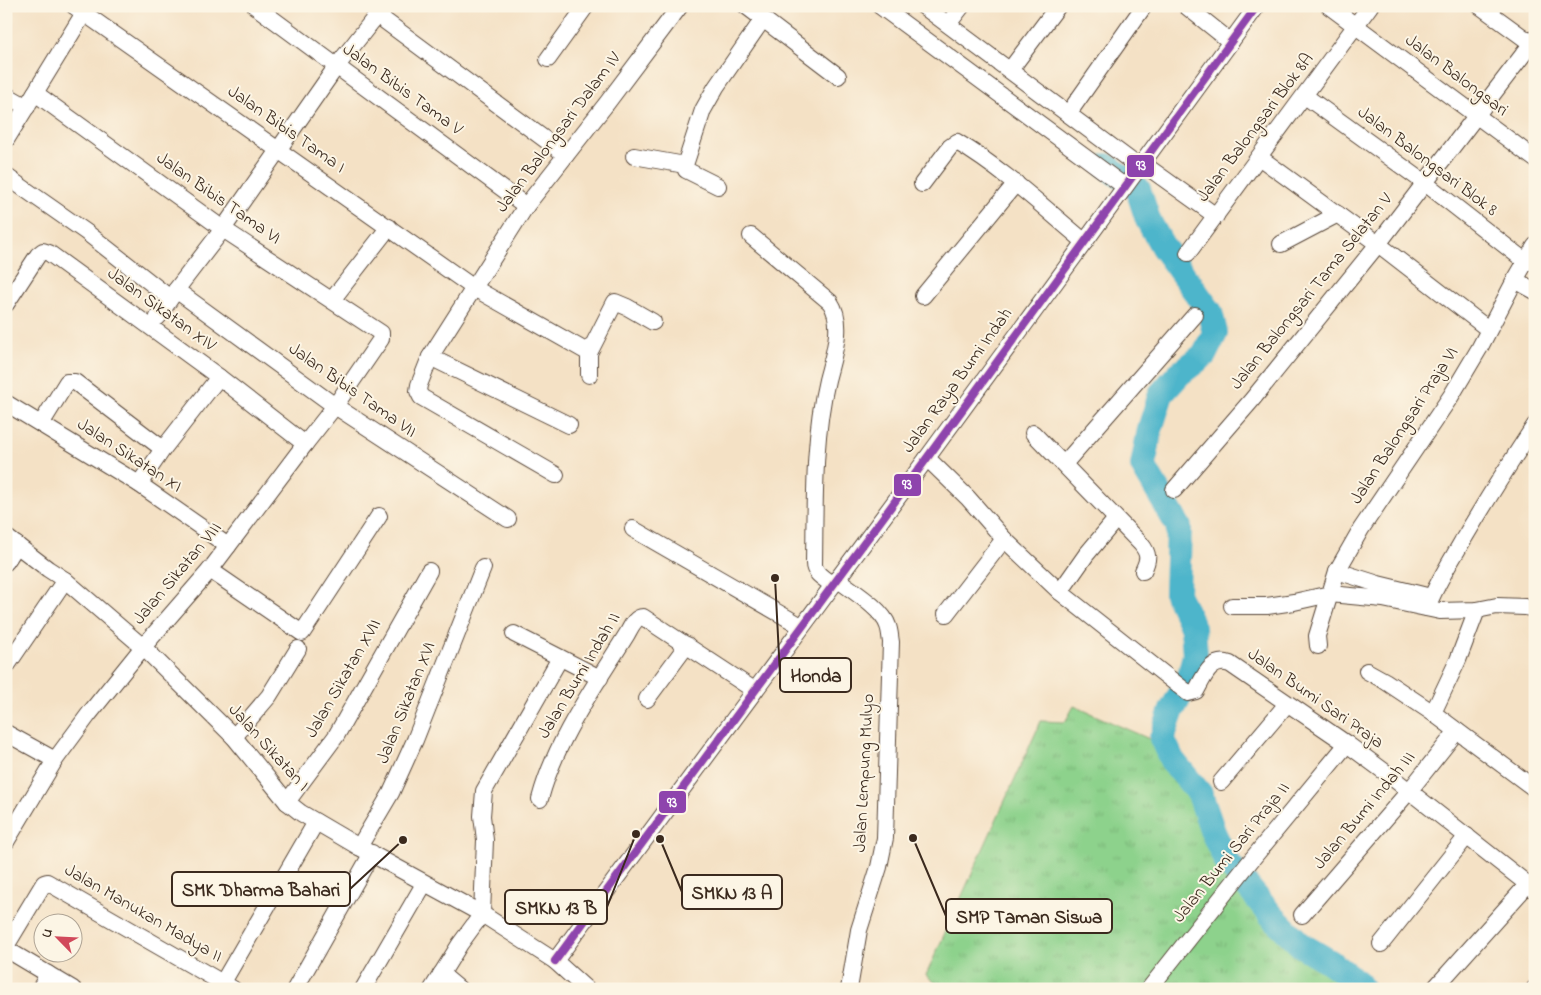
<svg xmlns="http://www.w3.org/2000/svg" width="1541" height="995" font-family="'Indie Flower',sans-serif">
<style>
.grass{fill:url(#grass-tufts);stroke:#647e55}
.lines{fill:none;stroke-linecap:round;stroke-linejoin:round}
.river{stroke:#4db5cb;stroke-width:26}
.minor-casing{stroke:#574537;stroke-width:18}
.minor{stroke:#fff;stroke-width:16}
.bus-1-casing{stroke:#fcf5e5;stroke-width:11}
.bus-1{stroke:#8e44ad;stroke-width:8}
.labels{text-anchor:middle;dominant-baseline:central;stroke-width:4;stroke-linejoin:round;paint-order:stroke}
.street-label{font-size:18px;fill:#3b2a1e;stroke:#fcf5e5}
.leader{fill:none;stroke:#3b2a1e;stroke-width:2}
.callout-dot{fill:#3b2a1e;stroke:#fcf5e5;stroke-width:2}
.callout{fill:#fcf5e5;stroke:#3b2a1e;stroke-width:2}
.callout-label{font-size:19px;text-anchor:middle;font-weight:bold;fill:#3b2a1e}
.line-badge{stroke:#fcf5e5;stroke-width:2}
.badge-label{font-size:14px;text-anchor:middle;font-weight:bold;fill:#fff}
</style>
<defs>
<pattern id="grass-tufts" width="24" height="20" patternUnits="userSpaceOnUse" patternTransform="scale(1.25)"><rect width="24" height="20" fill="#8dd28c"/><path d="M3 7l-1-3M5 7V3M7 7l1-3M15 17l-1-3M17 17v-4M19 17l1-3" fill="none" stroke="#7bb478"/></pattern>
</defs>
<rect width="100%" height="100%" fill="#fcf5e5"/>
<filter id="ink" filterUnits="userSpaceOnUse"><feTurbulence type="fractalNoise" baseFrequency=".02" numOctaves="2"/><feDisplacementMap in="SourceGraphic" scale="10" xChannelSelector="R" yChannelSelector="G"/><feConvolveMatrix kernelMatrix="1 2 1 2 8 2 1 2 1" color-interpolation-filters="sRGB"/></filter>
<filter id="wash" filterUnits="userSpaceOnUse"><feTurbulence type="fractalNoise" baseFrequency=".0096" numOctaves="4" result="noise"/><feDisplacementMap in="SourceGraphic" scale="20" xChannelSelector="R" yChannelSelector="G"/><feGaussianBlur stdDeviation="1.12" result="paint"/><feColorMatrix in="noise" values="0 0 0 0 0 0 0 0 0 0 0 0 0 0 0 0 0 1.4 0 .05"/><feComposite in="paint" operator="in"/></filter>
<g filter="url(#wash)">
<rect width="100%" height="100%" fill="#f4e1c5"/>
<polygon class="grass" points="1074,706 1154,741 1159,752 1190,794 1202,838 1225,879 1292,947 1351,989 942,989 926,975 1041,721 1065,722"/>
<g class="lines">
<polyline class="river" points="1107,166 1138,189 1148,220 1163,247 1210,312 1215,333 1204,355 1179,374 1161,394 1150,429 1143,466 1179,527 1177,594 1193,628 1195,655 1189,679 1172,710 1162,738 1172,760 1200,794 1213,832 1227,862 1273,917 1301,945 1330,962 1358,983 1362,989"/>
</g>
</g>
<g filter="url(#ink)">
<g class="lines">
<defs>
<g id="minor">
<polyline points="74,6 474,288 589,353"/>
<polyline points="255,6 526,206"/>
<polyline points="746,6 838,76"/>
<polyline points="880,6 1124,186"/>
<polyline points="923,6 1139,167"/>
<polyline points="1186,6 1231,42"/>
<polyline points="1329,6 1535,159"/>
<polyline points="1480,6 1535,46"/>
<polyline points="377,15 566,155"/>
<polyline points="948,24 962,6"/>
<polyline points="548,59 586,6"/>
<polyline points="1010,70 1058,6"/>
<polyline points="6,95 27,107"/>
<polyline points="1305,96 1425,183 1525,261"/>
<polyline points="1068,114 1144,6"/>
<polyline points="6,140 84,13 86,6"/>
<polyline points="634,156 685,165"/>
<polyline points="1259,157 1378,244 1488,329"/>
<polyline points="1142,163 1216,216"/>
<polyline points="6,176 86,232 170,298"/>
<path d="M 922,184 L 950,147 L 957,142 C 1004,170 1043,207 1085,242"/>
<polyline points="718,186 686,170 685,165 703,110 716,87 763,19"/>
<path d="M 751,236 L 830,302 C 845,324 833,356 827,380 C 813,439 815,503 814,564 C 814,574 825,579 833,585"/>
<polyline points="1281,244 1338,214"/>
<polyline points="1188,253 1370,6"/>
<polyline points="1515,280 1535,291"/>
<polyline points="176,290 335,406 508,519"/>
<polyline points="923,296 1016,183"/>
<polyline points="332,300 389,227"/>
<polyline points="6,304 38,255 43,251 49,253 219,377 305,444"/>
<polyline points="158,317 176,290 223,229 336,67 384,6"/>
<polyline points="430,357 569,425"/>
<polyline points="589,375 589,353 615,302 627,307 653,322"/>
<polyline points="6,403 139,484 228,546"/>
<polyline points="41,424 67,382 75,382 163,449"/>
<path d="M 1033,433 L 1141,544 C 1149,554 1149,559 1143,571"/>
<path d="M 927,458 L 968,498 L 1004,539 L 1060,592 L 1188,693 L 1196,691 C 1204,677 1211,657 1230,664 L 1347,744 L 1385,772 L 1535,890"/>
<polyline points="1064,464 1195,315"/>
<polyline points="556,475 421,397 418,391 419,385 430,357 526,206 607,103 680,6"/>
<polyline points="139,484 163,449 219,377"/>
<polyline points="1174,490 1251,401 1378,244 1535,39"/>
<polyline points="633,529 801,626"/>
<polyline points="6,537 48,569 65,580 143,647 234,737 287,802 301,813 359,847 482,914 555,961 586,989"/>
<polyline points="6,562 17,545"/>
<polyline points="210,570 302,633 379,516"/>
<polyline points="1337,571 1378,584 1431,597"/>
<path d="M 837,579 C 851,590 883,609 888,626 C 890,631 890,637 891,642 L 885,838 L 879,867 L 859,930 L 849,989"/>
<polyline points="1060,592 1086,555 1116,519"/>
<polyline points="1232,606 1267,606 1294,602 1330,594 1383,599 1440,611 1477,610 1497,606 1525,607 1535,609"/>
<path d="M 1427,608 C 1436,584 1450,563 1463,540 C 1486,501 1510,463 1535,425"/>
<polyline points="946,614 1004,539"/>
<polyline points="514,634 600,678"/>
<polyline points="1318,646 1317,636 1337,571 1361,529 1451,396 1479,349 1515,280 1535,246"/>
<polyline points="6,667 65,580"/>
<polyline points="1367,671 1385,681 1433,713 1535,789"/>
<polyline points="647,699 687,645"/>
<polyline points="1433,713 1458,660 1477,610"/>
<polyline points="6,733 55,760"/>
<polyline points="234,737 269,696 298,649"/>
<polyline points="1221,782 1287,704"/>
<path d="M 540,799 C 556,739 595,686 627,634 C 631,627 635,617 643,617 L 754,690"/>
<polyline points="287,802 336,736 429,571"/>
<polyline points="6,842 55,760 89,714 143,647 210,570 305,444 335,406 381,339 381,333 223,229 35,93"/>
<polyline points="359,847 391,793 415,740 483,568"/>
<polyline points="1302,915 1410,790 1457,731"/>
<polyline points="1381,944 1467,836"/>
<polyline points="6,946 44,883 47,882 233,989"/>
<polyline points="6,949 73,989"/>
<polyline points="555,961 927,458 1257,6"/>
<polyline points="441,974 459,989"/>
<polyline points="40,989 48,974"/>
<polyline points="219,989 316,822"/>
<polyline points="295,989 372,853"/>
<polyline points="363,989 424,884"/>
<polyline points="432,989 460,944 482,914 485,840 482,816 484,791 560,658"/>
<polyline points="1149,989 1248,864 1347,744"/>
<polyline points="1434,989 1528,884"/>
<polyline points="1534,989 1535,988"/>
</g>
</defs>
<use href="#minor" class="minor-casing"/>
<use href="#minor" class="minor"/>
<defs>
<polyline id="bus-1" points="555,961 927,458 1257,6"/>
</defs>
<use href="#bus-1" class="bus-1-casing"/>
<use href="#bus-1" class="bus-1"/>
</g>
</g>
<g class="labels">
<g class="street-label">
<text transform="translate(1456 76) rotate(37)">Jalan Balongsari</text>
<text transform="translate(402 90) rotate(36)">Jalan Bibis Tama V</text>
<text transform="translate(1256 128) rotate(-53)">Jalan Balongsari Blok 8A</text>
<text transform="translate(286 130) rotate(35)">Jalan Bibis Tama I</text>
<text transform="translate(559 133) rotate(-53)">Jalan Balongsari Dalam IV</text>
<text transform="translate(1427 162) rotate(37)">Jalan Balongsari Blok 8</text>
<text transform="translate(218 199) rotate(35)">Jalan Bibis Tama VI</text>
<text transform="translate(1312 292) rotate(-51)">Jalan Balongsari Tama Selatan V</text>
<text transform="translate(161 310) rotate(36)">Jalan Sikatan XIV</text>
<text transform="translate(958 381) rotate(-54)">Jalan Raya Bumi Indah</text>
<text transform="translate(352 391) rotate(35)">Jalan Bibis Tama VII</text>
<text transform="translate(1405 426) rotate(-57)">Jalan Balongsari Praja VI</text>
<text transform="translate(129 456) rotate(33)">Jalan Sikatan XI</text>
<text transform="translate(178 574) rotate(-50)">Jalan Sikatan VIII</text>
<text transform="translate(580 676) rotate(-59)">Jalan Bumi Indah II</text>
<text transform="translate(344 679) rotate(-60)">Jalan Sikatan XVII</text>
<text transform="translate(1315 699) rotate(35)">Jalan Bumi Sari Praja</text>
<text transform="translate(407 703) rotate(-68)">Jalan Sikatan XVI</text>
<text transform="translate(268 748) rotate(48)">Jalan Sikatan I</text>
<text transform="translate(865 773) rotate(-87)">Jalan Lempung Mulyo</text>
<text transform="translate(1365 811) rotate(-50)">Jalan Bumi Indah III</text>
<text transform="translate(1232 853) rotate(-51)">Jalan Bumi Sari Praja II</text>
<text transform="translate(143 914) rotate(30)">Jalan Manukan Madya II</text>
</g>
</g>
<path class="leader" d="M775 578L780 675M403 840L350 889M660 839L682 892M636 834L607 907M913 838L946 916"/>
<g class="callout-dot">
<circle cx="775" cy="578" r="5"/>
<circle cx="403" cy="840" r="5"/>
<circle cx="660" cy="839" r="5"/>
<circle cx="636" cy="834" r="5"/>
<circle cx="913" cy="838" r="5"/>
</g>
<g class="callout">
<rect x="780" y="658" width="71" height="34" rx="5"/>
<rect x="172" y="872" width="178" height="34" rx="5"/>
<rect x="682" y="875" width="100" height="34" rx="5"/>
<rect x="505" y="890" width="102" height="34" rx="5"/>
<rect x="946" y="899" width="166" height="34" rx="5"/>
</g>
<g class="callout-label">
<text x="816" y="682">Honda</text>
<text x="261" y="896">SMK Dharma Bahari</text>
<text x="732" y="899">SMKN 13 A</text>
<text x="556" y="914">SMKN 13 B</text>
<text x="1029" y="923">SMP Taman Siswa</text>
</g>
<g class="line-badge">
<rect x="1126" y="154" width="29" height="24" rx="5" fill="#8e44ad"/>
<rect x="893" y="473" width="29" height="24" rx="5" fill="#8e44ad"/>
<rect x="658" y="790" width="29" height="24" rx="5" fill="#8e44ad"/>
</g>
<g class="badge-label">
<text x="1141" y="170">93</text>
<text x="907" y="489">93</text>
<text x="672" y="807">93</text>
</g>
<rect width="1541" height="995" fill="none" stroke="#fcf5e5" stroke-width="25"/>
<g transform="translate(58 938) rotate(294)"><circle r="24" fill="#fcf5e5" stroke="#afa495"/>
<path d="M0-4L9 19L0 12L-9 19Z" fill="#d1495b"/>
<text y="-8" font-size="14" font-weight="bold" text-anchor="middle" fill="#3b2a1e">U</text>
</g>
</svg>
